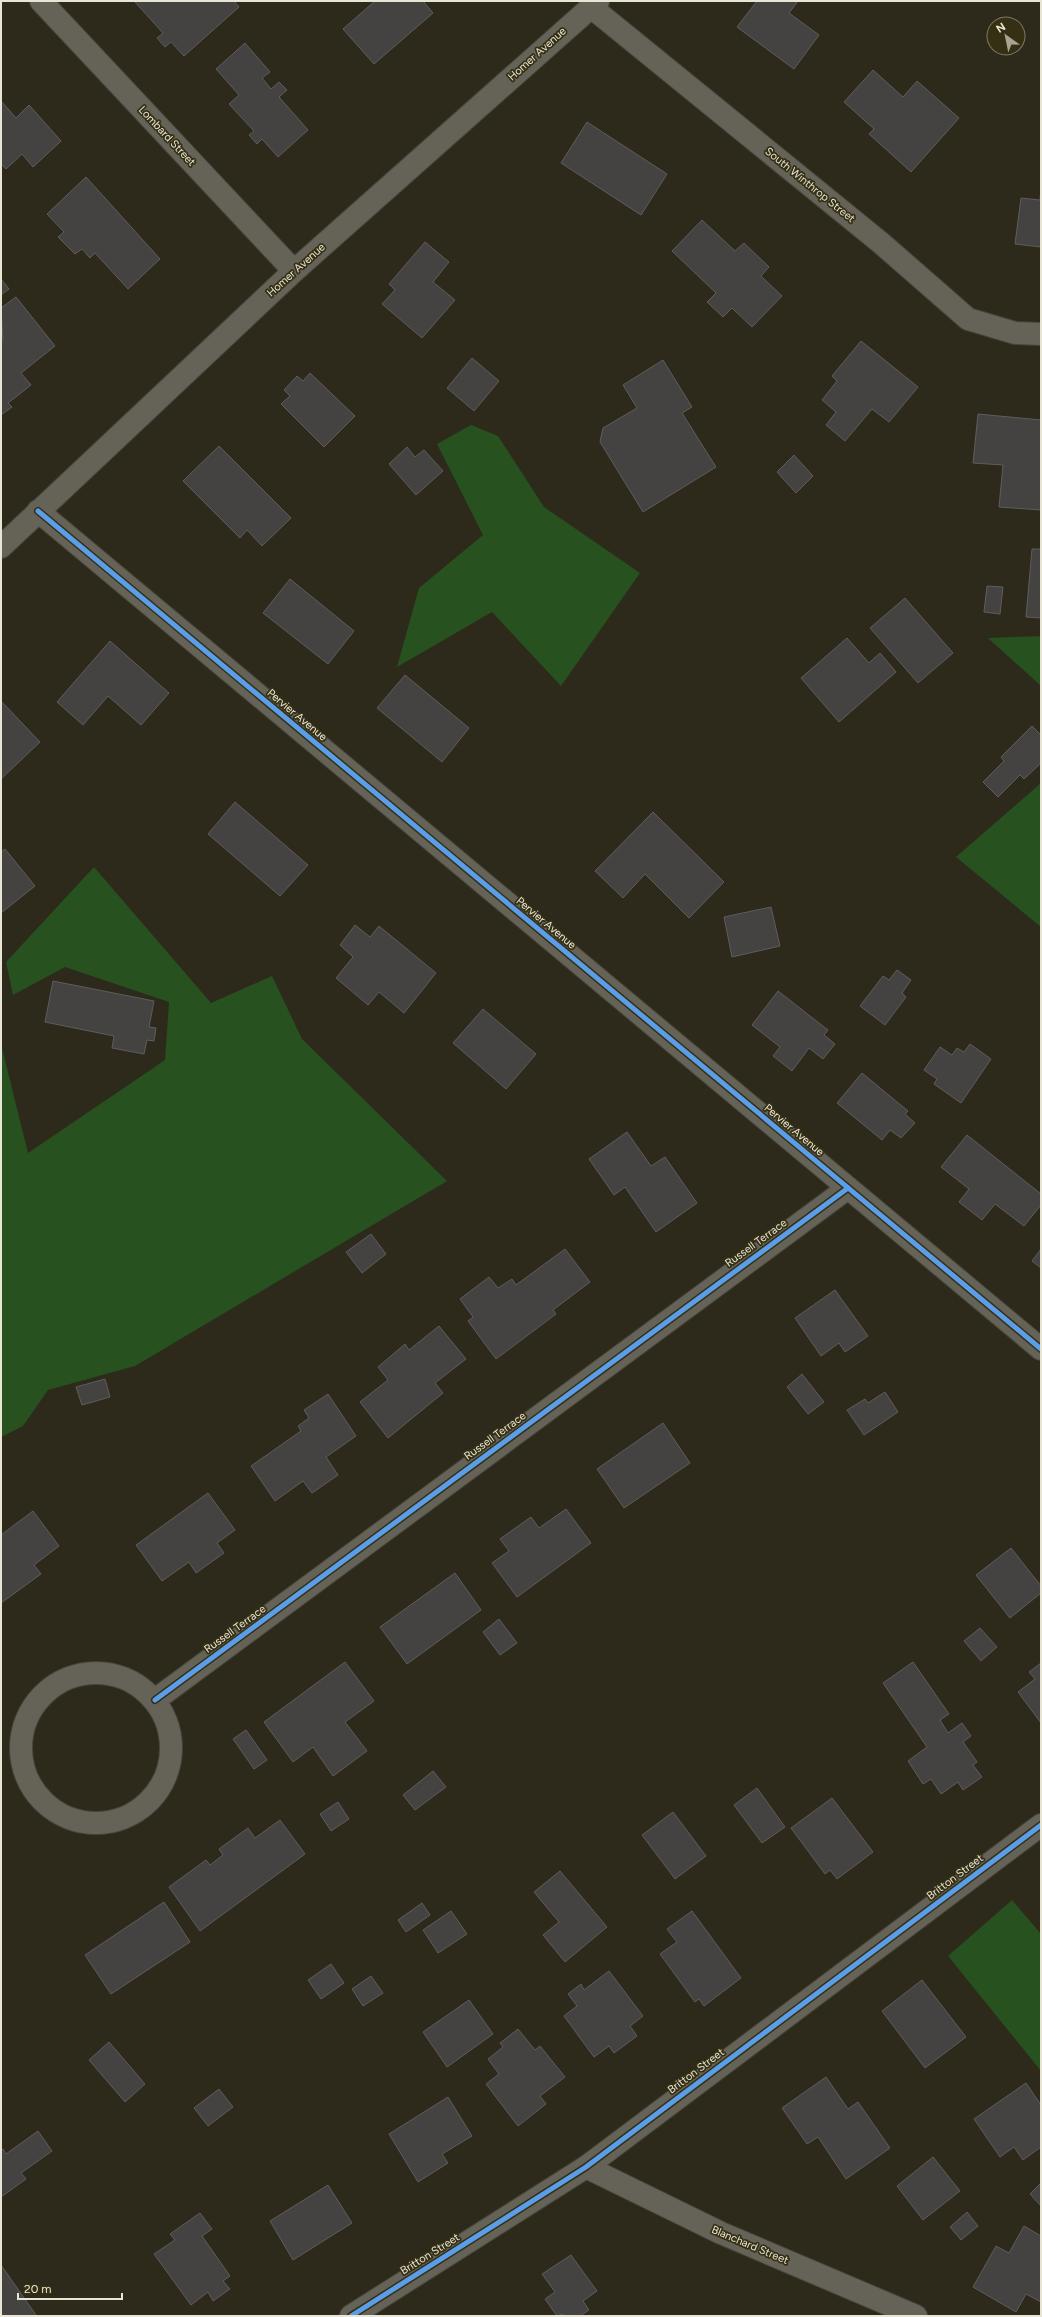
<svg xmlns="http://www.w3.org/2000/svg" width="1042" height="2317" font-family="Figtree,sans-serif">
<style>
.green{fill:#27511f}
.building{fill:#444342;stroke:#5f5d5d}
.lines{fill:none;stroke-linecap:round;stroke-linejoin:round}
.minor-casing{stroke:#474439;stroke-width:24}
.tertiary-casing{stroke:#474439;stroke-width:24}
.minor{stroke:#656358;stroke-width:22}
.tertiary{stroke:#656358;stroke-width:22}
.cycleway-casing{stroke:#352f14;stroke-width:8}
.cycleway{stroke:#5a9eea;stroke-width:5}
.labels{text-anchor:middle;dominant-baseline:central;stroke-width:3.5;stroke-linejoin:round;paint-order:stroke}
.street-label{font-size:11px;fill:#e9e5d5;stroke:#352f14}
</style>
<rect width="100%" height="100%" fill="#2d2a1c"/>
<g class="green">
<polygon points="471,425 498,436 544,507 640,573 561,686 492,612 397,667 419,588 483,535 437,444"/>
<polygon points="1041,636 1041,686 988,638"/>
<polygon points="1041,783 1041,927 956,857"/>
<polygon points="94,867 211,1003 272,976 302,1039 447,1181 135,1366 48,1390 23,1426 1,1437 1,1044 28,1153 165,1060 169,1002 65,967 13,995 6,962"/>
<polygon points="1012,1900 1041,1934 1041,2071 948,1956"/>
</g>
<g class="building">
<polygon points="134,1 234,1 239,7 184,56 171,42 165,47 157,38 163,33"/>
<polygon points="375,1 423,1 433,13 374,64 343,29"/>
<polygon points="757,1 798,1 789,13 819,35 794,69 737,27"/>
<polygon points="245,43 270,72 262,78 271,89 279,82 287,90 279,97 308,130 278,157 262,139 257,144 249,135 254,131 229,104 239,95 216,69"/>
<polygon points="873,70 903,97 917,81 959,118 911,172 869,134 874,129 844,102"/>
<polygon points="1,101 16,118 29,105 61,141 33,167 22,154 6,169 1,164"/>
<polygon points="587,122 667,174 641,215 561,163"/>
<polygon points="86,177 160,259 128,289 95,253 90,258 82,249 75,254 58,237 64,232 47,214"/>
<polygon points="1041,187 1041,247 1015,244 1021,198 1040,200"/>
<polygon points="702,220 735,251 744,243 769,267 761,276 782,296 752,327 732,308 723,317 707,302 716,293 672,251"/>
<polygon points="425,242 449,262 433,282 455,300 422,338 382,304 395,290 389,284"/>
<polygon points="1,279 9,289 1,295"/>
<polygon points="16,297 55,346 21,373 31,385 8,403 12,407 1,415 1,342 3,340 1,308"/>
<polygon points="861,341 918,387 889,422 872,409 845,441 826,425 836,412 822,400 837,381 832,376"/>
<polygon points="472,358 499,381 474,411 447,388"/>
<polygon points="663,360 692,407 682,413 716,467 643,512 600,442 603,428 637,408 623,385"/>
<polygon points="310,373 355,416 324,447 281,404 290,396 284,390 297,376 303,381"/>
<polygon points="978,414 1041,420 1041,510 999,507 1003,465 973,463"/>
<polygon points="219,446 291,518 262,546 247,530 240,538 183,481"/>
<polygon points="407,447 415,457 424,450 443,471 416,495 389,464"/>
<polygon points="794,455 813,476 796,493 777,472"/>
<polygon points="1032,549 1041,549 1041,618 1026,617"/>
<polygon points="290,579 354,631 328,664 263,613"/>
<polygon points="987,586 1003,587 1000,614 984,612"/>
<polygon points="905,598 953,653 918,683 870,628"/>
<polygon points="847,638 869,663 880,653 896,672 839,722 801,678"/>
<polygon points="110,641 169,693 141,725 108,696 83,725 57,702"/>
<polygon points="405,675 469,728 442,762 377,708"/>
<polygon points="1,701 40,742 1,779"/>
<polygon points="1032,726 1041,735 1041,763 1024,779 1020,775 998,797 983,782 1004,761 1001,757"/>
<polygon points="235,802 308,865 280,896 208,834"/>
<polygon points="653,812 724,882 689,918 645,874 623,898 595,871"/>
<polygon points="5,849 35,886 1,913 1,852"/>
<polygon points="771,907 780,946 732,957 724,917"/>
<polygon points="355,925 370,937 379,926 436,973 404,1013 379,992 368,1005 336,978 353,957 340,945"/>
<polygon points="897,970 911,980 902,993 906,997 885,1025 860,1006 883,976 889,980"/>
<polygon points="53,981 154,1001 149,1027 156,1028 154,1041 147,1040 144,1054 112,1048 114,1036 45,1022"/>
<polygon points="778,991 828,1030 824,1035 835,1044 823,1059 809,1048 792,1071 773,1056 780,1047 752,1025"/>
<polygon points="483,1009 536,1054 506,1089 453,1043"/>
<polygon points="970,1044 991,1059 961,1103 934,1084 937,1079 924,1070 940,1047 952,1055 957,1048 964,1052"/>
<polygon points="862,1073 908,1111 905,1114 915,1123 901,1138 890,1130 882,1140 837,1103"/>
<polygon points="627,1132 651,1166 665,1157 697,1203 656,1232 625,1187 614,1195 589,1159"/>
<polygon points="967,1135 1041,1194 1041,1205 1024,1226 995,1204 982,1220 959,1202 969,1189 941,1167"/>
<polygon points="371,1234 386,1254 362,1273 346,1252"/>
<polygon points="565,1249 590,1282 553,1310 556,1314 496,1359 468,1321 473,1317 460,1299 489,1277 498,1288 512,1279 516,1285"/>
<polygon points="1041,1249 1041,1268 1032,1261"/>
<polygon points="835,1290 868,1336 845,1352 839,1343 821,1356 795,1318"/>
<polygon points="439,1326 466,1359 435,1383 443,1393 388,1438 360,1402 388,1380 378,1367 405,1344 409,1350"/>
<polygon points="802,1374 824,1402 808,1414 787,1387"/>
<polygon points="105,1379 110,1397 82,1405 76,1387"/>
<polygon points="885,1392 898,1412 864,1435 847,1410 865,1399 868,1403"/>
<polygon points="328,1394 356,1436 326,1457 338,1475 312,1493 303,1481 275,1501 251,1466 301,1431 298,1426 309,1418 304,1410"/>
<polygon points="663,1423 690,1463 624,1508 597,1469"/>
<polygon points="208,1493 235,1530 217,1543 224,1553 196,1573 189,1562 162,1581 136,1545"/>
<polygon points="566,1509 591,1543 517,1597 492,1563 509,1551 500,1539 531,1517 539,1528"/>
<polygon points="33,1511 59,1546 34,1565 41,1574 1,1603 1,1535"/>
<polygon points="1011,1548 1041,1586 1041,1593 1010,1618 976,1575"/>
<polygon points="455,1573 481,1610 407,1664 380,1627"/>
<polygon points="499,1619 517,1643 500,1655 483,1632"/>
<polygon points="980,1628 997,1647 981,1661 964,1641"/>
<polygon points="345,1662 374,1701 345,1722 367,1751 333,1776 313,1747 293,1762 264,1722"/>
<polygon points="913,1662 949,1714 940,1720 948,1733 962,1723 971,1736 963,1742 977,1762 973,1765 982,1777 963,1790 958,1782 941,1794 931,1779 923,1784 908,1761 927,1747 883,1683"/>
<polygon points="1041,1663 1041,1723 1018,1692 1035,1679 1029,1672"/>
<polygon points="246,1730 267,1760 254,1769 233,1739"/>
<polygon points="433,1771 446,1787 415,1810 403,1795"/>
<polygon points="757,1788 785,1827 762,1843 734,1805"/>
<polygon points="832,1798 873,1852 837,1879 830,1870 825,1874 791,1828"/>
<polygon points="338,1802 349,1819 331,1831 320,1814"/>
<polygon points="673,1812 706,1856 675,1879 642,1835"/>
<polygon points="280,1820 305,1854 200,1931 169,1887 206,1860 210,1865 223,1855 219,1849 248,1828 255,1838"/>
<polygon points="560,1871 607,1927 565,1962 543,1935 559,1922 534,1892"/>
<polygon points="164,1902 190,1942 111,1994 85,1955"/>
<polygon points="422,1903 430,1915 406,1932 398,1920"/>
<polygon points="451,1911 467,1934 438,1953 423,1930"/>
<polygon points="692,1911 741,1978 704,2006 699,1999 695,2002 660,1954 677,1942 667,1929"/>
<polygon points="331,1964 344,1983 321,1999 308,1980"/>
<polygon points="609,1971 643,2016 630,2026 637,2036 614,2053 609,2046 594,2057 564,2016 577,2006 568,1994 581,1984 584,1990"/>
<polygon points="371,1976 383,1993 363,2006 352,1989"/>
<polygon points="922,1980 966,2037 925,2068 882,2011"/>
<polygon points="469,2000 493,2034 447,2067 423,2032"/>
<polygon points="518,2029 535,2050 540,2046 565,2077 540,2096 546,2104 518,2126 486,2084 499,2074 488,2059 503,2047 500,2043"/>
<polygon points="109,2042 145,2084 125,2102 89,2060"/>
<polygon points="826,2077 848,2109 858,2102 890,2148 846,2179 818,2137 807,2144 782,2108"/>
<polygon points="1026,2083 1041,2105 1041,2147 1023,2160 1014,2147 1000,2157 974,2119"/>
<polygon points="219,2089 233,2107 208,2126 194,2108"/>
<polygon points="448,2097 472,2136 442,2154 448,2163 418,2182 389,2134"/>
<polygon points="38,2131 52,2151 21,2173 26,2179 1,2197 1,2150 3,2149 6,2154"/>
<polygon points="933,2157 960,2191 923,2220 897,2186"/>
<polygon points="1041,2183 1041,2206 1030,2194"/>
<polygon points="328,2185 352,2223 293,2260 270,2221"/>
<polygon points="967,2212 978,2226 961,2240 950,2227"/>
<polygon points="200,2213 212,2229 202,2236 230,2276 223,2281 230,2289 213,2301 208,2292 191,2305 154,2254 175,2240 170,2234"/>
<polygon points="1024,2226 1041,2236 1041,2302 1026,2294 1016,2312 973,2287 996,2246 1009,2253"/>
<polygon points="571,2255 597,2291 583,2301 589,2310 580,2316 564,2316 563,2314 557,2316 545,2299 555,2292 542,2274"/>
<polygon points="1,2265 36,2315 35,2316 1,2316"/>
</g>
<g class="lines">
<defs>
<g id="minor">
<polyline points="41,1 294,271"/>
<polyline points="591,7 881,243 968,319 1015,333 1041,334"/>
<polyline points="38,511 1041,1349"/>
<polyline points="1,547 294,271 598,1"/>
<circle cx="96" cy="1748" r="75"/>
<polyline points="155,1700 848,1188"/>
<polyline points="586,2167 721,2233 916,2316"/>
</g>
<polyline id="tertiary" points="351,2316 586,2167 1041,1825"/>
</defs>
<use href="#minor" class="minor-casing"/>
<use href="#tertiary" class="tertiary-casing"/>
<use href="#minor" class="minor"/>
<use href="#tertiary" class="tertiary"/>
<defs>
<g id="cycleway">
<polyline points="38,511 1041,1349"/>
<polyline points="155,1700 848,1188"/>
<polyline points="351,2316 586,2167 1041,1825"/>
</g>
</defs>
<use href="#cycleway" class="cycleway-casing"/>
<use href="#cycleway" class="cycleway"/>
</g>
<g class="labels">
<g class="street-label">
<text transform="translate(537 54) rotate(-42)">Homer Avenue</text>
<text transform="translate(167 136) rotate(47)">Lombard Street</text>
<text transform="translate(810 185) rotate(39)">South Winthrop Street</text>
<text transform="translate(296 270) rotate(-42)">Homer Avenue</text>
<text transform="translate(297 715) rotate(40)">Pervier Avenue</text>
<text transform="translate(546 923) rotate(40)">Pervier Avenue</text>
<text transform="translate(794 1130) rotate(40)">Pervier Avenue</text>
<text transform="translate(756 1243) rotate(-36)">Russell Terrace</text>
<text transform="translate(495 1436) rotate(-36)">Russell Terrace</text>
<text transform="translate(235 1629) rotate(-36)">Russell Terrace</text>
<text transform="translate(955 1877) rotate(-37)">Britton Street</text>
<text transform="translate(696 2071) rotate(-37)">Britton Street</text>
<text transform="translate(750 2245) rotate(23)">Blanchard Street</text>
<text transform="translate(430 2254) rotate(-32)">Britton Street</text>
</g>
</g>
<rect width="1042" height="2317" fill="none" stroke="#e9e5d5" stroke-width="4"/>
<g transform="translate(1006 36) rotate(327)"><circle r="19" fill="#352f14" stroke="#7d7861"/>
<path d="M0-3L7 15L0 10L-7 15Z" fill="#a7a494"/>
<text y="-6" font-size="11" font-weight="bold" text-anchor="middle" fill="#e9e5d5">N</text>
</g>
<path d="M18 2293v6h104v-6" fill="none" stroke="#e9e5d5" stroke-width="2"/>
<text x="24" y="2293" font-size="12" fill="#e9e5d5" stroke="#352f14" stroke-width="3" paint-order="stroke">20 m</text>
</svg>
